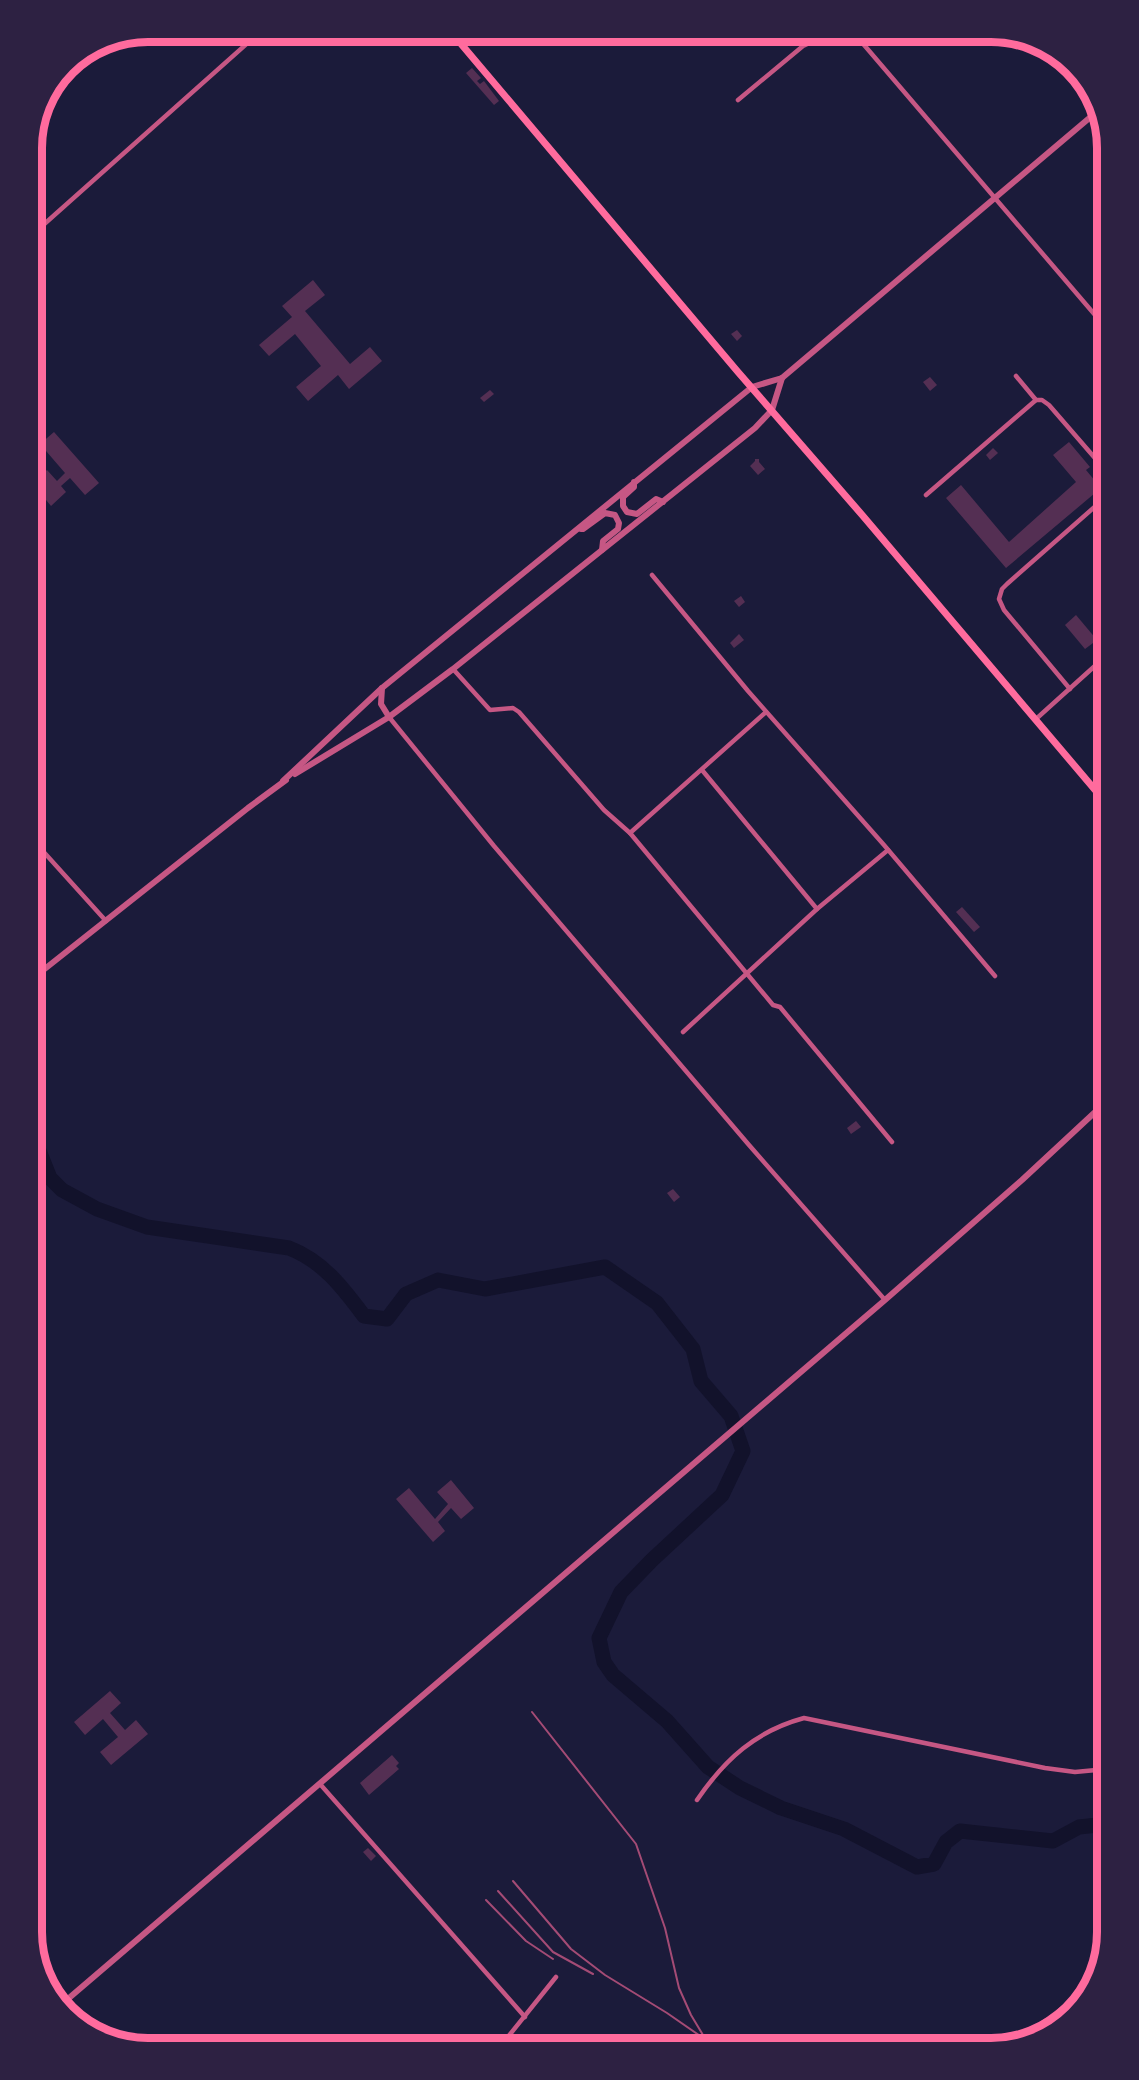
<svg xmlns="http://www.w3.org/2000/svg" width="1139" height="2080" font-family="Georgia,serif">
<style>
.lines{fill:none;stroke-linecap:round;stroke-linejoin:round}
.river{stroke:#12122b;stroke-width:15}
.building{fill:#542f53}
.minor{stroke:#c65784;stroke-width:4.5}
.tertiary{stroke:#c65784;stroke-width:6}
.secondary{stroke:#ff6b9d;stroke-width:7}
.rail{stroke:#a44b75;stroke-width:2}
.rim{fill:none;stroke:#ff6b9d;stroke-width:8}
</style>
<rect width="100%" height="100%" fill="#1b1b3a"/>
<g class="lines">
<path class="river" d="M 32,1140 L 36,1143 L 50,1178 L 62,1190 L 97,1209 L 147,1227 L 289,1248 C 323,1261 343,1288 364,1316 L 387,1319 L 406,1294 L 438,1280 L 485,1289 L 605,1267 L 657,1303 L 693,1349 L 701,1381 L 731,1416 L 743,1451 L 722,1495 L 652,1560 L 621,1592 L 599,1638 L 604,1662 L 613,1675 L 667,1721 L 708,1767 L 740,1788 L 781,1808 L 844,1829 L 917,1867 L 934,1864 L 946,1842 L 960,1831 L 1053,1841 L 1079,1827 L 1107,1824"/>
</g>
<g class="building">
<polygon points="472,68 481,78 477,81 480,84 484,81 499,101 494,105 466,73"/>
<polygon points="313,280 325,295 305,311 350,364 370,347 382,361 349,389 338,375 308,401 296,387 321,366 295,334 269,356 259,345 292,317 282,306"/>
<polygon points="737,330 742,336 737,341 731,334"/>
<polygon points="930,377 937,385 930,391 923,382"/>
<polygon points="490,390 494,394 484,402 480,398"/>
<polygon points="54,432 99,483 85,495 70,478 61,486 66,492 51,506 32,483 47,470 57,481 65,473 40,444"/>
<polygon points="1069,442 1090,467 1086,470 1101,488 1006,568 946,498 961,485 1009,542 1076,482 1053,455"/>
<polygon points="993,448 998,453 990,460 986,455"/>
<polygon points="755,459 759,459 759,462 765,469 758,475 750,466 755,461"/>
<polygon points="741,596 745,602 739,607 734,601"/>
<polygon points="1076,615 1097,640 1085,649 1065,625"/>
<polygon points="739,634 744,640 734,648 730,643"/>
<polygon points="1107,670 1107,690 1097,678"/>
<polygon points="962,907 980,927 974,932 956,912"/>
<polygon points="856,1121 861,1127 851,1134 847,1128"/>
<polygon points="673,1189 680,1197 674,1202 667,1193"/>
<polygon points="451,1480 474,1508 461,1519 451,1508 438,1522 445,1531 433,1542 396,1499 409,1488 435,1519 448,1504 437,1492"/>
<polygon points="110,1691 121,1703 110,1713 125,1730 136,1720 148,1734 111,1765 100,1752 118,1737 103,1719 85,1735 74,1722"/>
<polygon points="392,1755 399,1763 396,1766 399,1769 369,1795 360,1783"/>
<polygon points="368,1848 376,1856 371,1861 363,1852"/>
</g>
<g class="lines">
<g class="minor">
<polyline points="853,32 1107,329"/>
<polyline points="738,100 803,46 833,32"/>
<polyline points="32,235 260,32"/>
<polyline points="1016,376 1036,400 1042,400 1049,405 1107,472"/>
<polyline points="926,495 1036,400"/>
<polyline points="652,575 748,691 884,845 995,976"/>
<polyline points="453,669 490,710 513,708 519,712 604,810 630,833 773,1005 780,1007 892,1142"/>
<polyline points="1070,689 1004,610 999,599 1002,589 1007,584 1107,496"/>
<polyline points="389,717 494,846 749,1145 885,1300"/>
<polyline points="1036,719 1107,655"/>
<polyline points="702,770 817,909"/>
<polyline points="630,833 766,712"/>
<polyline points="32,839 106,921"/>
<polyline points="683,1032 817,909 888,850"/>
<polyline points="320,1784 525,2017"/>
<path d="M 697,1800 C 725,1759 756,1731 804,1718 L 1045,1768 L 1075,1772 L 1107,1769"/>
<polyline points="499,2048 556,1977"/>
</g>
<g class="tertiary">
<polyline points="634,482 634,487 623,497 623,506 627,512 637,514 656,499 663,502"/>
<polyline points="581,529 583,529 605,513 615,515 619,523 618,529 603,541 602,550"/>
<polyline points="382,688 381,704 389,717"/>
<polyline points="295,774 389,717 453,669 755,428 772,410 782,378"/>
<polyline points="283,781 382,688 752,387 782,378 1100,109"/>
<polyline points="32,979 248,808 286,780"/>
<polyline points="62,2004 885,1300 1022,1180 1107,1101"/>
</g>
<polyline class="secondary" points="451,32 738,372 863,516 1107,804"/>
<g class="rail">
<polyline points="532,1712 636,1844 665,1928 679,1988 691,2015 706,2040"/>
<polyline points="513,1881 571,1949 605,1975 667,2013 706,2040 715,2048"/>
<polyline points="498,1891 553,1952 593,1974"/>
<polyline points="486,1900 526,1941 553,1959"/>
<polyline points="1018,2043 1032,2029 1092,1985"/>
</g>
</g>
<path d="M0 0H1139V2080H0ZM148 42H991A106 106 0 0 1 1097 148V1932A106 106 0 0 1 991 2038H148A106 106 0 0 1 42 1932V148A106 106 0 0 1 148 42Z" fill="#2d2142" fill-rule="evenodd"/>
<path class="rim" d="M148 42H991A106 106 0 0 1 1097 148V1932A106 106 0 0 1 991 2038H148A106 106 0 0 1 42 1932V148A106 106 0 0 1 148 42Z"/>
</svg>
